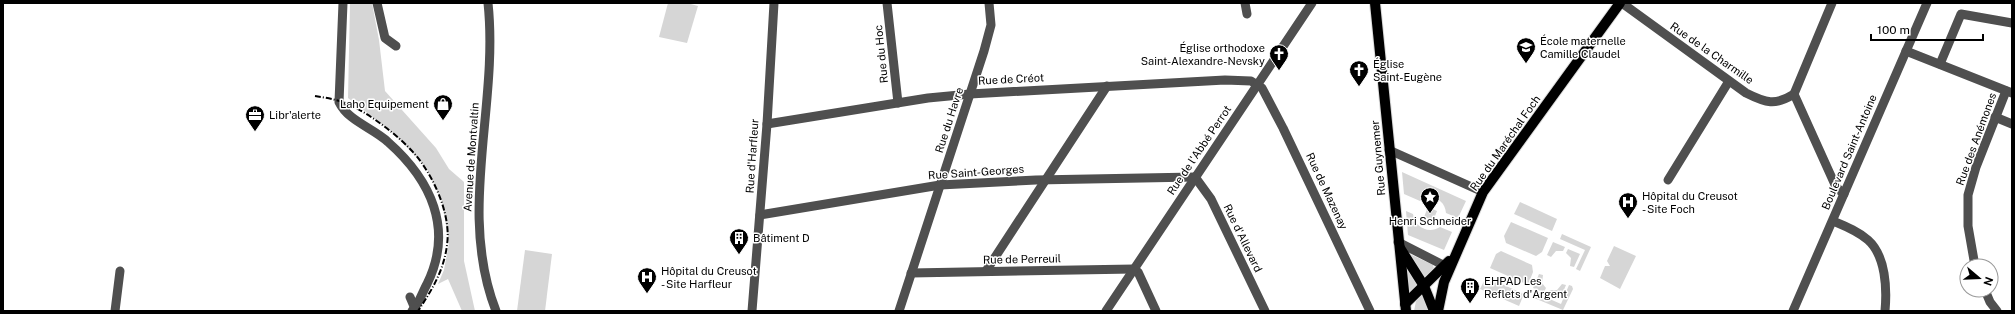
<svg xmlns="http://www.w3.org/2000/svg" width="2015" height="314" font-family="'Public Sans',sans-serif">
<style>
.green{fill:#d6d6d6}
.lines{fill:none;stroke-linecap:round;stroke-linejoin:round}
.major-casing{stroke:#dbdbdb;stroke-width:12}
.minor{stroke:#4f4f4f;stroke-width:9}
.major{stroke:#000;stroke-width:10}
.rail{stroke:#000;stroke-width:2;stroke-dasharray:6 2 1 2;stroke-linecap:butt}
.labels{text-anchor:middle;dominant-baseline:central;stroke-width:3;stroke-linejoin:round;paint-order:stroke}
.poi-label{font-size:11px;fill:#000;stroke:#fff;text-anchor:start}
.street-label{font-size:11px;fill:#000;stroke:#fff}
</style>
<rect width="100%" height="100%" fill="#fff"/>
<g class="green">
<polygon points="350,3 372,3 379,40 385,91 436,148 449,169 464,182 464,261 475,311 462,311 448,279 438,284 444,270 449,243 442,201 426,167 392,132 348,98"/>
<polygon points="668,3 687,3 698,6 687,43 659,37"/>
<path d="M 1402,172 L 1466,201 L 1458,218 L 1446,213 C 1445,199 1431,194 1420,201 L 1404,194 Z"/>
<polygon points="1520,202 1557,219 1552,231 1514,214"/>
<polygon points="1428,207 1437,211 1433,221 1424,217"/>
<path d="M 1406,211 L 1413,214 C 1415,228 1429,234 1440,227 L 1452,232 L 1444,250 L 1408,235 Z"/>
<polygon points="1511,222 1548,238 1542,252 1536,256 1506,243 1504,236"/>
<polygon points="1562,234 1591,247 1580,271 1576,269 1585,250 1560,239"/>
<polygon points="1553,242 1565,247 1563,251 1556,251 1551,257 1547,255"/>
<polygon points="1614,246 1636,256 1620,289 1600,278 1605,266 1610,266 1607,261"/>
<polygon points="1568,249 1580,254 1574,267 1570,266 1571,258 1566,253"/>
<polygon points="525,250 552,254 545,311 517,311"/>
<polygon points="1501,251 1532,265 1533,272 1528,285 1490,268 1496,254"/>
<polygon points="1410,254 1433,265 1434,269 1424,277 1409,255"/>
<polygon points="1406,266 1417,284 1411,291 1408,290"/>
<polygon points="1539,274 1543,275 1542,283 1546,288 1544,292 1533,288"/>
<polygon points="1486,277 1524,294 1519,306 1480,289"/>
<polygon points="1562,284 1566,285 1560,299 1548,294 1550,290 1557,290"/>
<polygon points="1569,285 1572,286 1573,289 1563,310 1534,298 1536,293 1561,304"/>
<polygon points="1422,292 1431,311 1414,311 1416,301"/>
</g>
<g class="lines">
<defs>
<g id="major">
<polyline points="1375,3 1406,311"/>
<polyline points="1400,248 1424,286 1434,311"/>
<polyline points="1405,304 1449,261"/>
<polyline points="1438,311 1444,282 1483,192 1620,3"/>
</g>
</defs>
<use href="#major" class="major-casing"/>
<g class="minor">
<path d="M 343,3 L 339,102 C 348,121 373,128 388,142 C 431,180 454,229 427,284 C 422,293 419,304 412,311"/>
<polyline points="377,3 385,38 396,46"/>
<path d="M 488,3 C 499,106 457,211 496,311"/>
<polyline points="887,3 898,103"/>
<polyline points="1245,3 1247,14"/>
<path d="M 1622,3 L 1746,93 C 1766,103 1775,106 1794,94"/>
<polyline points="1832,3 1794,94 1836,187 1844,194"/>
<polyline points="1906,51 2012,93"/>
<polyline points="1940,64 1961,14 2012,23"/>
<polyline points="1995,117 2012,124"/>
<polyline points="767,124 928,98 970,94 1225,80 1251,81 1262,88 1283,128 1370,311"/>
<polyline points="1389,150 1483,192"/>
<polyline points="1195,177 1211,199 1265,311"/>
<polyline points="1668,180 1729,81"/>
<polyline points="760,215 940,185 1036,180 1195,177"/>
<path d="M 1833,221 C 1845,226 1858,231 1868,240 C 1886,256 1887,289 1885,311"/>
<polyline points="1398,242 1445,266"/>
<polyline points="1975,266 1968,226 1968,195 1976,167 2006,91"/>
<polyline points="1134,269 1138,272 1156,311"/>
<polyline points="986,271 1107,86"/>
<polyline points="911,273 1134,269"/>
<polyline points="1985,290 1990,302 1997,311"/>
<polyline points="410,297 416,311"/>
<polyline points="115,311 120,271"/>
<polyline points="752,311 767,124 774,3"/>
<polyline points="899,311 984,51 991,25 989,3"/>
<polyline points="1106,311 1312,3"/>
<polyline points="1793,311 1927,3"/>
</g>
<use href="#major" class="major"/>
<path class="rail" d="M 315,96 C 328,98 345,101 356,108 C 377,119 408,143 421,162 C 437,184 451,218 447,245 C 444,270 432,290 418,311"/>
</g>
<defs>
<symbol id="school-pin" viewBox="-11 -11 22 30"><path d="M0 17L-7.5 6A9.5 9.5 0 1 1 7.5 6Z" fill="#000" stroke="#fff"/><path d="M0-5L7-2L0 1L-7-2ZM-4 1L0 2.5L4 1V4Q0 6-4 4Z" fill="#fff"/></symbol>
<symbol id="church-pin" viewBox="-11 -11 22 30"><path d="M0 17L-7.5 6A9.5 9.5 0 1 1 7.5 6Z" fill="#000" stroke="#fff"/><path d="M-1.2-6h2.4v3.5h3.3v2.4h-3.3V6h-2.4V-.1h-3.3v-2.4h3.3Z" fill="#fff"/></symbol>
<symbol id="shop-pin" viewBox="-11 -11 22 30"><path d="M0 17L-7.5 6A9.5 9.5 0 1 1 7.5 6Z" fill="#000" stroke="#fff"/><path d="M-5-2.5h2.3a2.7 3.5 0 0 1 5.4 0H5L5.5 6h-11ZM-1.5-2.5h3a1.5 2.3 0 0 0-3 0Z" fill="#fff"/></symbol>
<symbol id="office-pin" viewBox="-11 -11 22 30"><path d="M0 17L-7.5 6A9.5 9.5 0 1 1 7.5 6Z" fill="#000" stroke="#fff"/><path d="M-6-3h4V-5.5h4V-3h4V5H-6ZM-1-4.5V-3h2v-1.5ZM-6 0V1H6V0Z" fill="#fff"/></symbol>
<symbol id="sight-pin" viewBox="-11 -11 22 30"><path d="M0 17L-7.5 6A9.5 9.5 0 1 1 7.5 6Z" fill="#000" stroke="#fff"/><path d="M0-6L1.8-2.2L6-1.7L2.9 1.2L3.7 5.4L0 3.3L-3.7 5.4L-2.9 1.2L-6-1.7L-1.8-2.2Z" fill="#fff"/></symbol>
<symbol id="hospital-pin" viewBox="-11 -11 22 30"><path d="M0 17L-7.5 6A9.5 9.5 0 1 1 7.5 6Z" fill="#000" stroke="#fff"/><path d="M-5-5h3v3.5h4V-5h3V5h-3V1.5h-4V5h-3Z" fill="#fff"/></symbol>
<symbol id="building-pin" viewBox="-11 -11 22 30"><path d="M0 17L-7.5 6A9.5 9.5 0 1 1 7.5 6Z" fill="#000" stroke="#fff"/><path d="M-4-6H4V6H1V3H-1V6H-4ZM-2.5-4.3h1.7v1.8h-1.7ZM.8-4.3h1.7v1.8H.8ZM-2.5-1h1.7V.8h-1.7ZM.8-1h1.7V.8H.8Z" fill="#fff"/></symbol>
</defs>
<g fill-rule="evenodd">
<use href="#school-pin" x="1515" y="36" width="22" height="30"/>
<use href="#church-pin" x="1268" y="43" width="22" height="30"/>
<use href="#church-pin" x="1348" y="59" width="22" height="30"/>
<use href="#shop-pin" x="432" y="93" width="22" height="30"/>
<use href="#office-pin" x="244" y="104" width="22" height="30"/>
<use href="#sight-pin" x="1419" y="186" width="22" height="30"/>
<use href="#hospital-pin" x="1617" y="191" width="22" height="30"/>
<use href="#building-pin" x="728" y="227" width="22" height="30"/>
<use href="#hospital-pin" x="636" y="266" width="22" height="30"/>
<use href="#building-pin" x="1459" y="276" width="22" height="30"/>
</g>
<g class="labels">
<g class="poi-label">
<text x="1540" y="41">École maternelle<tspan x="1540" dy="13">Camille Claudel</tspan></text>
<text x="1265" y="48" text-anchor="end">Église orthodoxe<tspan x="1265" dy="13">Saint-Alexandre-Nevsky</tspan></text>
<text x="1373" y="64">Église<tspan x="1373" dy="13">Saint-Eugène</tspan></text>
<text x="429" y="104" text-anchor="end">Laho Equipement</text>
<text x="269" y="115">Libr'alerte</text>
<text x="1642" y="196">Hôpital du Creusot<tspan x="1642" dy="13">- Site Foch</tspan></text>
<text x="1430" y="221" text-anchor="middle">Henri Schneider</text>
<text x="753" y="238">Bâtiment D</text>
<text x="661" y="271">Hôpital du Creusot<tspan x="661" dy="13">- Site Harfleur</tspan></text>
<text x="1484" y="281">EHPAD Les<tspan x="1484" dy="13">Reflets d'Argent</tspan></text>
</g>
<g class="street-label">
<text transform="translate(1712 53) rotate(35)">Rue de la Charmille</text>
<text transform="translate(881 54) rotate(-96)">Rue du Hoc</text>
<text transform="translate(1011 79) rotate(-3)">Rue de Créot</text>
<text transform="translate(949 120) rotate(-72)">Rue du Havre</text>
<text transform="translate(1976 139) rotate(-70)">Rue des Anémones</text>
<text transform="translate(1505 143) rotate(-55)">Rue du Maréchal Foch</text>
<text transform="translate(1199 150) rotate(-56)">Rue de l'Abbé Perrot</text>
<text transform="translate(1849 152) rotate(-67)">Boulevard Saint-Antoine</text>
<text transform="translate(752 156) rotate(-86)">Rue d'Harfleur</text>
<text transform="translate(471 157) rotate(-86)">Avenue de Montvaltin</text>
<text transform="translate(1378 158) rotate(-95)">Rue Guynemer</text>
<text transform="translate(976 172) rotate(-4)">Rue Saint-Georges</text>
<text transform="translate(1327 191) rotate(65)">Rue de Mazenay</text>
<text transform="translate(1243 238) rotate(64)">Rue d'Allevard</text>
<text transform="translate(1022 259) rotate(-1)">Rue de Perreuil</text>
</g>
</g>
<rect width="2015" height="314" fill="none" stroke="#000000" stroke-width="8"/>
<g transform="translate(1979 278) rotate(109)"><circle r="19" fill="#ffffff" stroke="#999999"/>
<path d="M0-3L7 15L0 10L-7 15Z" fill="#000000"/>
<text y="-6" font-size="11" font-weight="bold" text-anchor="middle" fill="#000000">N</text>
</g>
<path d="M1871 34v6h112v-6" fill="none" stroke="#000000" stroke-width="2"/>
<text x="1877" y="34" font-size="12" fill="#000000" stroke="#ffffff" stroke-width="3" paint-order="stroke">100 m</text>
</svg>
